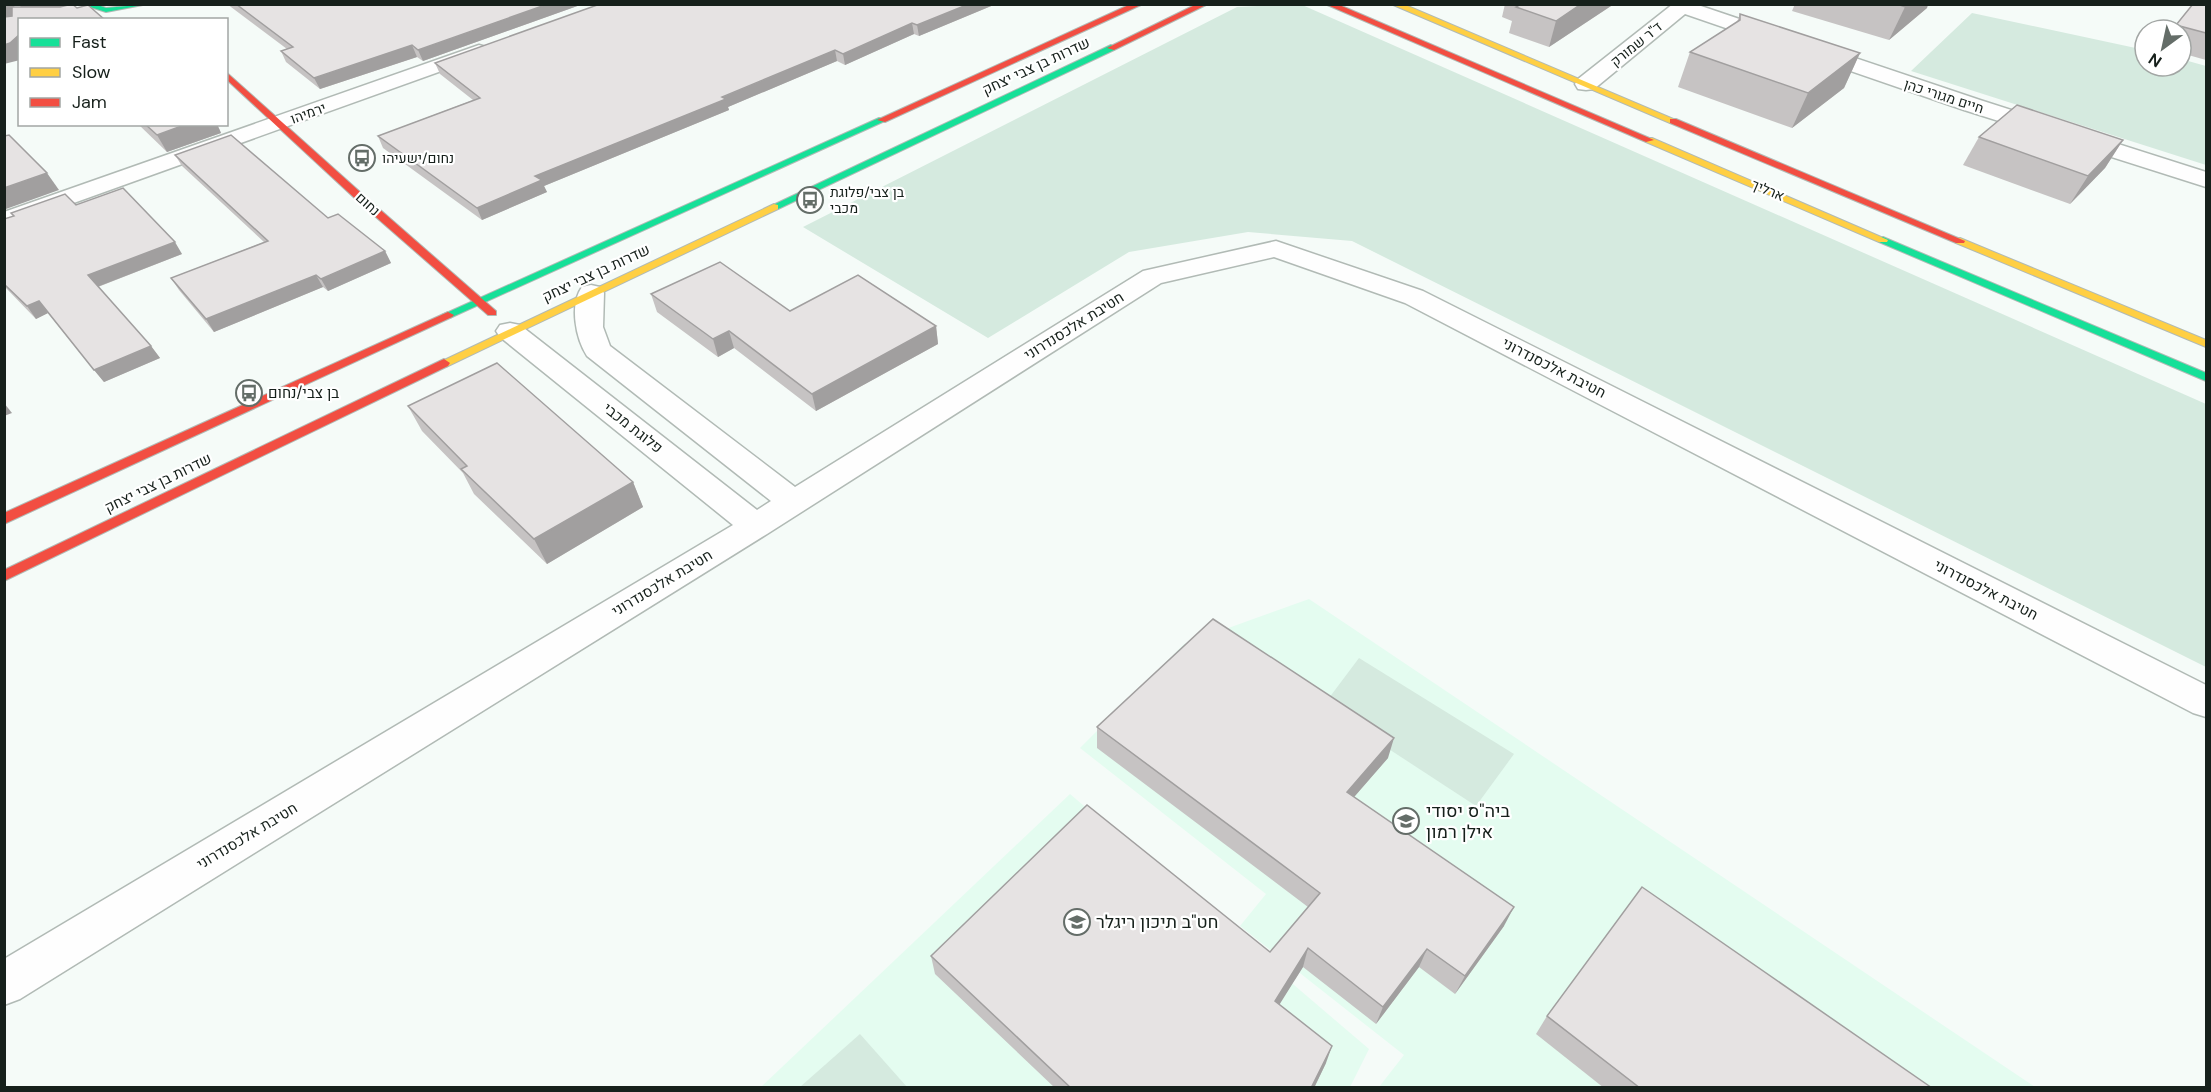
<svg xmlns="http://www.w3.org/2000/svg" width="2211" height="1092" font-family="'DM Sans',Heebo,sans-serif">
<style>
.built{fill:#e4fcf0}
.green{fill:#d5eadf}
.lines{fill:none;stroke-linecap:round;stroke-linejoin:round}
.street-casing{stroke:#b1bab5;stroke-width:3}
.fast-casing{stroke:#b1bab5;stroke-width:2}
.slow-casing{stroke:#b1bab5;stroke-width:2}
.jam-casing{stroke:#b1bab5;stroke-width:2}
.street{fill:#fefefe;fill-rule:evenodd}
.fast{fill:#16e098;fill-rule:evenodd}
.slow{fill:#ffcf43;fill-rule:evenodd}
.jam{fill:#f24e42;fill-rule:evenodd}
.wall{fill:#c6c3c3}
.shaded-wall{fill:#a19f9f}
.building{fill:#e6e3e3;stroke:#a19f9f;stroke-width:1.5}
.labels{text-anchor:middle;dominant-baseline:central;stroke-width:4.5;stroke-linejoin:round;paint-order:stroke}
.far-street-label{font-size:14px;fill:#16201b;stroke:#fff}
.far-poi-label{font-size:14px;fill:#16201b;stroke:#fff;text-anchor:start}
.street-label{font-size:15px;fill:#16201b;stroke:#fff}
.poi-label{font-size:15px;fill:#16201b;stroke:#fff;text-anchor:start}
.near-poi-label{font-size:18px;fill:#16201b;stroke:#fff;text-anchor:start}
</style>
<rect width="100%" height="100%" fill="#f5fbf8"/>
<g class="built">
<polygon points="1309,599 2035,1087 1379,1087 1404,1055 1240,926 1266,894 1080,748 1184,644"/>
<polygon points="1070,794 1369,1049 1350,1087 760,1088"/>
</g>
<g class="green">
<polygon points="1300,4 2206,404 2206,667 1352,241 1248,232 1129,252 988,338 803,227 1237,7"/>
<polygon points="1972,13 2145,50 2145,66 2181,66 2181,59 2206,66 2206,165 1911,71"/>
<polygon points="1359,658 1514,754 1476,806 1323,706"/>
<polygon points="860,1034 907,1087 800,1087"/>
</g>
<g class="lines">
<defs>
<g id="street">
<polygon points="1673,4 1695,4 1980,100 2206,172 2206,187 1964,110 1685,14 1594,89 1586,90 1578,89 1575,84 1578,79"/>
<polygon points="479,45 486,47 489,51 486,55 4,228 4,212"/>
<path d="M 1276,241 L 1423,291 L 2206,685 L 2206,717 L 2193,713 L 1405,303 L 1274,257 L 1161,283 L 767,534 L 20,999 L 4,1005 L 4,959 L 733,525 L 500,337 L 496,331 L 500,325 L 510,323 L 520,325 L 757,510 L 771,501 L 587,356 C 576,339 569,305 582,287 L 591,285 L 600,287 L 604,293 L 603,327 L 610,346 L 795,487 L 1143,271 Z"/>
</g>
<g id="fast">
<polygon points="81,4 95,4 106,8 148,4 106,12"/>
<polygon points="1111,45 1115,48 1114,50 778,209 770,209 769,207"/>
<polygon points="879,118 887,120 452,317 448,318 442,315"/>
<polygon points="1883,237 2206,373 2206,381 1879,242 1879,238"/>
</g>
<g id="slow">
<polygon points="1391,4 1403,4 1678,121 1670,123"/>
<polygon points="1646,138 1652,138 1888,240 1887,242 1879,242 1646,142"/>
<polygon points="774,204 778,205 778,209 448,366 444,367 438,363"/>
<polygon points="1960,238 2206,340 2206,347 1956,243 1956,239"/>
</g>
<g id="jam">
<polygon points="1131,4 1143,4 885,122 877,120"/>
<polygon points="1197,4 1208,4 1114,50 1107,48"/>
<polygon points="1325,4 1337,4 1654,140 1646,142"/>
<polygon points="226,72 369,200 496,311 496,315 488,315 361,204 226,79"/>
<polygon points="1670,119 1676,119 1965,241 1964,243 1956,243 1670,123"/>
<polygon points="448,312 454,315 452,317 4,524 4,513"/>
<polygon points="444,359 450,363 448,366 4,581 4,570"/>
</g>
</defs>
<use href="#street" class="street-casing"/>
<use href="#fast" class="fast-casing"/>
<use href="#slow" class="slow-casing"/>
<use href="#jam" class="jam-casing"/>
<use href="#street" class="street"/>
<use href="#fast" class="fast"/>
<use href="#slow" class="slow"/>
<use href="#jam" class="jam"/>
</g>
<g class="wall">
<polygon points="227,4 583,4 423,61 417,57 320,89 286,62 281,51 287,49"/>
<polygon points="600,4 996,4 919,36 914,34 845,65 837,61 728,107 729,110 544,186 547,192 482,220 383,148 378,136 473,100 440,74 435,63"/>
<polygon points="1505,4 1614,4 1549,47 1509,33 1512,21 1502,17"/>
<polygon points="1795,4 1928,4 1927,8 1889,40 1792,11"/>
<polygon points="2206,4 2206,60 2181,53 2181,30 2174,30 2176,25"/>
<polygon points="1740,14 1860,53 1844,88 1792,128 1678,87 1690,52 1737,22"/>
<polygon points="138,124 217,124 221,133 167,152"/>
<polygon points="1979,137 2123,140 2105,168 2070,204 1963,165"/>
<polygon points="175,155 328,218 385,251 391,263 328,291 323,287 214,332 179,290 171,278 264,242 182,166"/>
<polygon points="76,205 182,254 98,287 151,346 160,358 104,382 48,313 36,319 4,286 4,219"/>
<polygon points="651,294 790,311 936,326 938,344 816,411 734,348 718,357 657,312"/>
<polygon points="408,406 633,482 643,507 547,564 474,494 463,473 422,431"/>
<polygon points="1097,727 1388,758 1354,797 1504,926 1455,994 1419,967 1376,1024 1303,967 1279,1004 1326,1063 1314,1088 1055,1088 935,974 931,956 1270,952 1308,907 1097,748"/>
<polygon points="1547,1016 1932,1088 1604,1088 1536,1034"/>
</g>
<g class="shaded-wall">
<polygon points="4,4 13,4 19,15 4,19"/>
<polygon points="19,4 62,4 64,7 27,18"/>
<polygon points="548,4 583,4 423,61 418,50"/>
<polygon points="969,4 996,4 919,36 917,25"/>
<polygon points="1581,4 1614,4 1549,47 1556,21"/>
<polygon points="1908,4 1928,4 1927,8 1889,40 1905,7"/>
<polygon points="912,23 914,34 845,65 843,54"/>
<polygon points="20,34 20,60 4,64 4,45"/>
<polygon points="412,45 417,57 320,89 314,78"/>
<polygon points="835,50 837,61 728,107 729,110 544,186 547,192 482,220 477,208 535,176"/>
<polygon points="1860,53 1844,88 1792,128 1808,93"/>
<polygon points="187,124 217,124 221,133 167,152 157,135"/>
<polygon points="2123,140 2105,168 2070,204 2088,176"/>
<polygon points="47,173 59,190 6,209 4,207 4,188"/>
<polygon points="175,242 182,254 97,287 88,275"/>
<polygon points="385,251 391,263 328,291 321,279"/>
<polygon points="316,275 323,287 214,332 206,319"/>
<polygon points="39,301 48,313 36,319 27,306"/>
<polygon points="936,326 938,344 816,411 812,394"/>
<polygon points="729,331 734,348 718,357 713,339"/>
<polygon points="151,346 160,358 104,382 94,370"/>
<polygon points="4,403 12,413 4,416"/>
<polygon points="633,482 643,507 547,564 534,539"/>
<polygon points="1394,738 1388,758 1341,812 1347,792"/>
<polygon points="1514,907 1504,926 1455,994 1465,976"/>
<polygon points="1308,948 1303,967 1271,1018 1275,1001"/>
<polygon points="1427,949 1419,967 1376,1024 1383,1007"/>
<polygon points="1332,1046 1326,1063 1314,1088 1311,1088"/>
</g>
<g class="building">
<polygon points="72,4 77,8 88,5 105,20 20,20 20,34 10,43 4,45 4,17 12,16 12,7 60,7"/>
<polygon points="236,4 548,4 418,50 412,45 314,78 281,51 293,47"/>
<polygon points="600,4 969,4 917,25 912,23 843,54 835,50 722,97 726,99 535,176 542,180 477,208 378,136 480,98 435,63"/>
<polygon points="1521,4 1581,4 1556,21 1516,7"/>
<polygon points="1897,4 1908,4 1905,7"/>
<polygon points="2193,4 2206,4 2206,33 2176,25"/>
<polygon points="1740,14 1860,53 1808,93 1690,52 1740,20"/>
<polygon points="2017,105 2123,140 2088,176 1979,137"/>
<polygon points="145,124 187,124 157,135"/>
<polygon points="9,135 47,173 4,188 4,136"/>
<polygon points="231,135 328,218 338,214 385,251 321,279 316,275 206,319 171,278 268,241 175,155"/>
<polygon points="123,188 175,242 88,275 151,346 94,370 39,301 27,306 4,284 4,219 14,216 11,213 65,194 76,205"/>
<polygon points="720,262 790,311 858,275 936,326 812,394 729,331 713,339 651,294"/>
<polygon points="497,363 633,482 534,539 461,469 467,466 408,406"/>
<polygon points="1213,619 1394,738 1347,792 1514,907 1465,976 1427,949 1383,1007 1308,948 1275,1001 1332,1046 1311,1088 1071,1088 931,956 1087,805 1270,952 1320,893 1097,727"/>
<polygon points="1642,887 1932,1088 1640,1088 1547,1016"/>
</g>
<defs>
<symbol id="bus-ring" viewBox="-11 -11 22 22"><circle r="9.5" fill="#fff" stroke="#646d68" stroke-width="1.5"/><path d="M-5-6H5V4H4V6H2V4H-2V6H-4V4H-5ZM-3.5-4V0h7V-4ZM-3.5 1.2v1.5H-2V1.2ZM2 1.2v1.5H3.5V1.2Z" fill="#646d68"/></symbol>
<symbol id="school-ring" viewBox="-11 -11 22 22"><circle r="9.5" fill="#fff" stroke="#646d68" stroke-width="1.5"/><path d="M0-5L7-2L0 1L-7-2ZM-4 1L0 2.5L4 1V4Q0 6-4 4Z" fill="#646d68"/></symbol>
</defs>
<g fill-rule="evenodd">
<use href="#bus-ring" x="347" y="143" width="30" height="30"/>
<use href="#bus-ring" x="795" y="185" width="30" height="30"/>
<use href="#bus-ring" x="234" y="378" width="30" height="30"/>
<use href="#school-ring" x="1391" y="806" width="30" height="30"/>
<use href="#school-ring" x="1062" y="907" width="30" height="30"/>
</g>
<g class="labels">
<g class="far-street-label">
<text transform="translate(1636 44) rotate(-39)">ד"ר שמורק</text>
<text transform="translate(1944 96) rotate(18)">חיים מגורי כהן</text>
<text transform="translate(308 113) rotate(-20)">ירמיהו</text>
<text transform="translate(1768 190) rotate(23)">ארליך</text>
<text transform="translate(368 204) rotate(42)">נחום</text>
</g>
<g class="far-poi-label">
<text x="382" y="158">נחום/ישעיהו</text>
<text x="830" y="192">בן צבי/פלוגת<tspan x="830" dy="16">מכבי</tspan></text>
</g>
<g class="street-label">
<text transform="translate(1036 66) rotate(-25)">שדרות בן צבי יצחק</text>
<text transform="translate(596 273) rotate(-25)">שדרות בן צבי יצחק</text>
<text transform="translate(1074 326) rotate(-32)">חטיבת אלכסנדרוני</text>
<text transform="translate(1554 368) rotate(27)">חטיבת אלכסנדרוני</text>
<text transform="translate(633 428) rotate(38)">פלוגת מכבי</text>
<text transform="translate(158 483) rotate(-26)">שדרות בן צבי יצחק</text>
<text transform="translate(662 583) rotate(-31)">חטיבת אלכסנדרוני</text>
<text transform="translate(1986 590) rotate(27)">חטיבת אלכסנדרוני</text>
<text transform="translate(247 836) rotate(-31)">חטיבת אלכסנדרוני</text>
</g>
<g class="poi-label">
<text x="268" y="393">בן צבי/נחום</text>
</g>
<g class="near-poi-label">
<text x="1426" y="811">ביה"ס יסודי<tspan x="1426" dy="21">אילן רמון</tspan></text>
<text x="1096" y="922">חט"ב תיכון ריגלר</text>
</g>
</g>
<rect width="2211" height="1092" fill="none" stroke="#16201b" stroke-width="12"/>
<rect x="18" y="18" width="210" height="108" fill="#ffffff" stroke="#a2a6a4" stroke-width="1.5"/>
<rect x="30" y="38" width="30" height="9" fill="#16e098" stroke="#a2a6a4" stroke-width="1.5"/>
<text x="72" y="48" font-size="18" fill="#16201b">Fast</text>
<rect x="30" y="68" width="30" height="9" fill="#ffcf43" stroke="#a2a6a4" stroke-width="1.5"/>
<text x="72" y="78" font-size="18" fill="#16201b">Slow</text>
<rect x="30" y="98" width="30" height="9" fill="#f24e42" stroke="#a2a6a4" stroke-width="1.5"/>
<text x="72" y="108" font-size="18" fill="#16201b">Jam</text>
<g transform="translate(2163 48) rotate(213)"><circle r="28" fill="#ffffff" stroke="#a2a6a4" stroke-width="1.5"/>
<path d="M0-4.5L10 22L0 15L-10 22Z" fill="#646d68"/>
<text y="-9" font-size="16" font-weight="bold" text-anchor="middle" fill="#16201b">N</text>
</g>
</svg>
